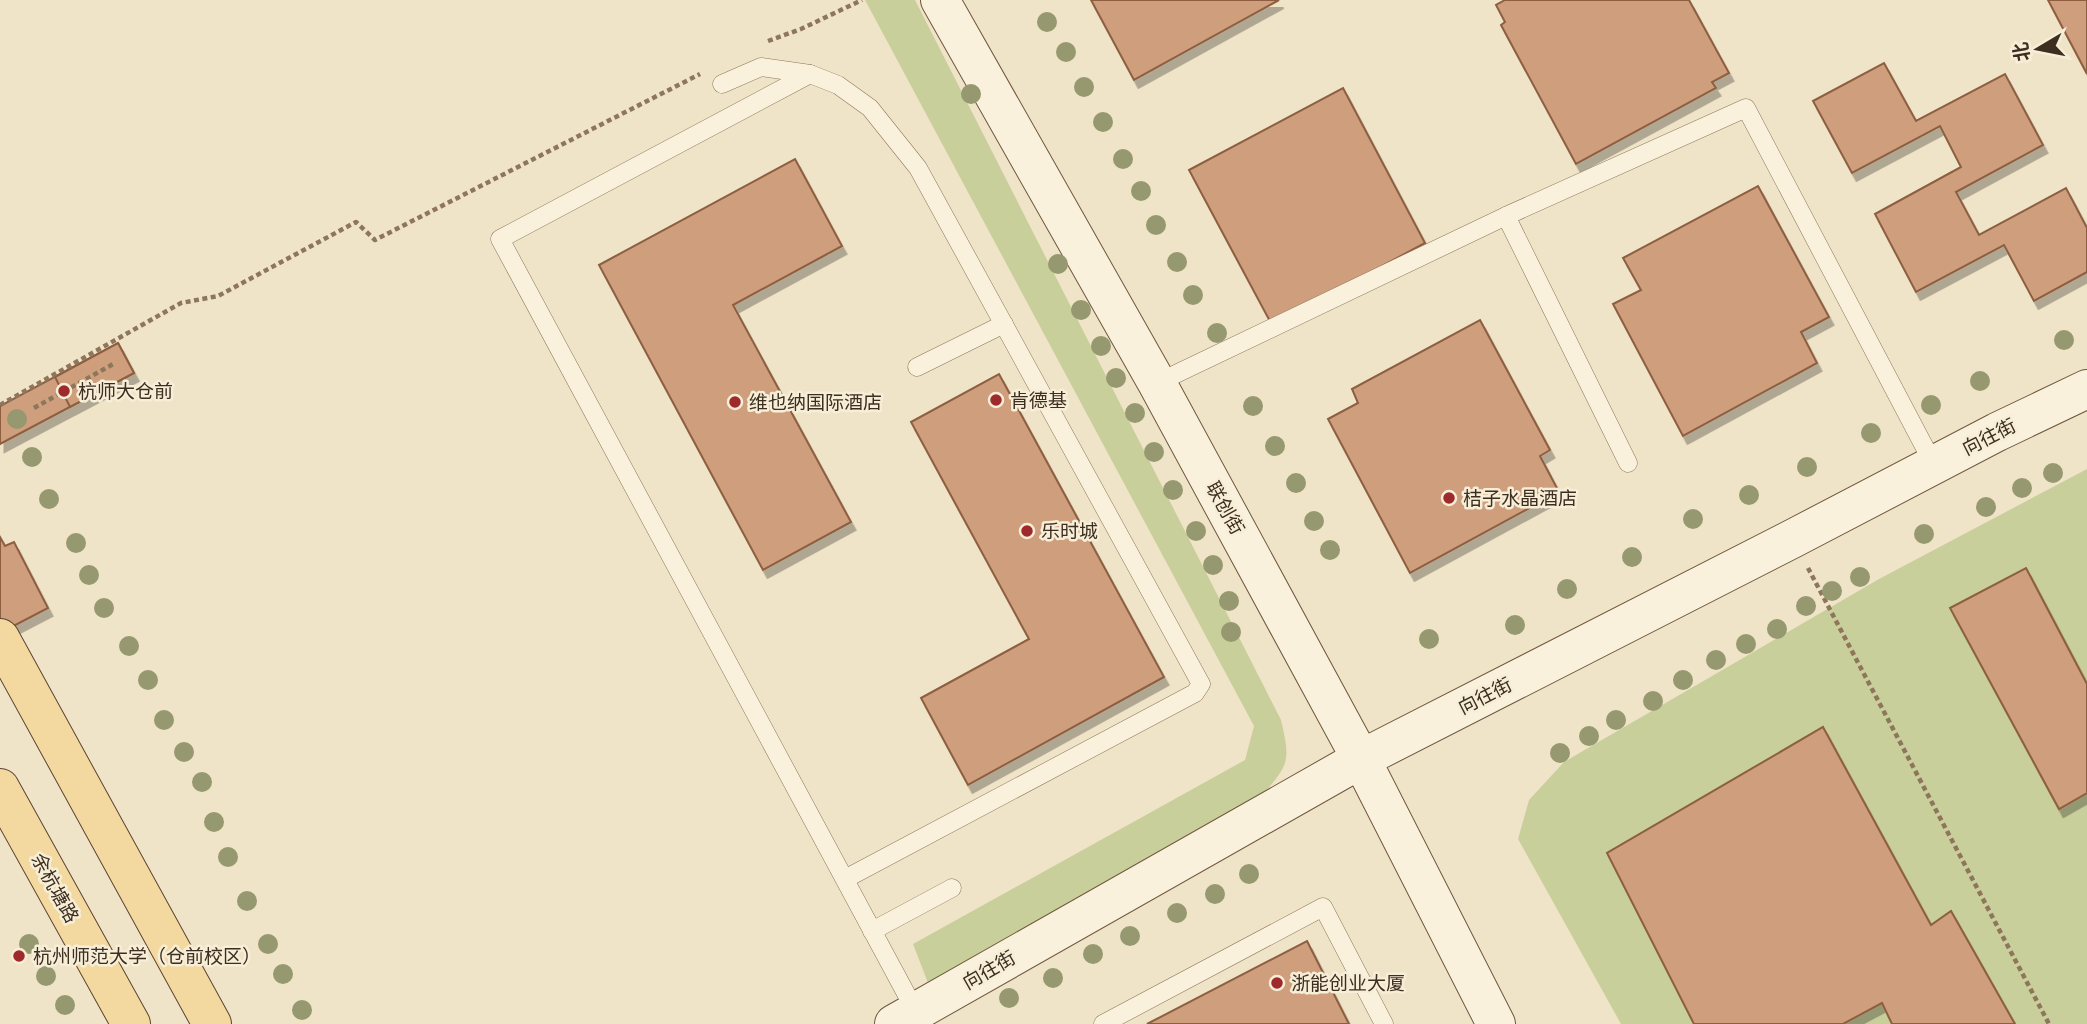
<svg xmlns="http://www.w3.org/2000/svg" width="2087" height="1024" font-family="'Crimson Pro','Noto Sans SC',serif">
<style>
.green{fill:#c9cf9b}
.building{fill:#cf9f7d;stroke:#8d5f41;stroke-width:2;filter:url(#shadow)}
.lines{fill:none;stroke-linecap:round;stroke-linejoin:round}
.lane-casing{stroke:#8d765c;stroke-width:19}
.secondary-casing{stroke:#6f573f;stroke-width:40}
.primary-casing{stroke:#5b4430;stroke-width:40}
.path{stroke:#8d765c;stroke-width:4.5;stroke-dasharray:5 3.5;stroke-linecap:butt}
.lane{stroke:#faf1dc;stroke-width:18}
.secondary{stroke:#faf1dc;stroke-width:38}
.primary{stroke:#f3d9a0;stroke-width:38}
.tree{fill:#96986f}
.poi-dot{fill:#9e2a2b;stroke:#f7eed8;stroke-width:2.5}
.labels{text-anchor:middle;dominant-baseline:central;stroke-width:5;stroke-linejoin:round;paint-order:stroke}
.poi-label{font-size:19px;fill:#3d2e20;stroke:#f7eed8;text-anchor:start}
.street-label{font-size:19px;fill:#3d2e20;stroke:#f7eed8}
</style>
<defs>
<filter id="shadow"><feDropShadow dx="4.5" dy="8" stdDeviation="0" flood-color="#0004"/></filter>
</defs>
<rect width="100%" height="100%" fill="#f0e4c8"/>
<g class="green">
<path d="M 865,0 L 915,0 L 1281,720 C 1291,763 1289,764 1260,798 L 928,983 L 913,944 L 1245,760 L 1254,726 Z"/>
<polygon points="2087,469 2087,1024 1621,1024 1518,839 1529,800 1564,762 1879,579"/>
</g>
<g class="building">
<polygon points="1091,0 1279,0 1134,80"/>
<polygon points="1505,0 1689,0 1729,73 1712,82 1716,88 1576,164 1501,25 1505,22 1496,5"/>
<polygon points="2048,0 2087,0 2087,74"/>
<polygon points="1884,63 1916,121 2005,74 2043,145 1956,192 1979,235 2066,188 2087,228 2087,272 2034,301 2004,245 1916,292 1875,214 1961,167 1940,126 1852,173 1813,101"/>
<polygon points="1343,88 1425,243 1272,325 1189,170"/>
<polygon points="795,159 842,246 733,305 851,522 763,570 599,265"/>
<polygon points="1758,186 1829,317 1801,332 1817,363 1683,436 1613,304 1641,290 1623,258"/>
<polygon points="1480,320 1550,450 1540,456 1559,492 1410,573 1328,419 1358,403 1352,389"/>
<polygon points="118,343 134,373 0,444 0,406"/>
<polygon points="118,343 134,373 70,407 55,377"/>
<polygon points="999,374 1164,677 968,785 921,698 1029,639 911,422"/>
<polygon points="0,537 5,546 14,542 48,608 0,633"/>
<polygon points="2026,568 2087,684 2087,793 2059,809 1950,608"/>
<polygon points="1823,727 1931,925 1951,911 2015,1024 1892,1024 1882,1003 1843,1024 1694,1024 1607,853"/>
<polygon points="1307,941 1349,1024 1147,1024"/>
</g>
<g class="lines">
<defs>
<g id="lane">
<polyline points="722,84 761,67 810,74"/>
<polyline points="1506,216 1628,463"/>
<polyline points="917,367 1004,324"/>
<polyline points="1157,383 1506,216 1746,108 1934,465"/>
<polyline points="845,879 1195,693 1201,684 918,168 870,108 838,85 810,74 500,239 916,1012"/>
<polyline points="872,931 952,888"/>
<polyline points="1103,1024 1323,907 1384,1024"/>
</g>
<g id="secondary">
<polyline points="940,0 1157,383 1361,759 1496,1024"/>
<polyline points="894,1024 1361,759 1792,539 1997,432 2087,389"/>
</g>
<g id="primary">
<polyline points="0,638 212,1024"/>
<polyline points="0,788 131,1024"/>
</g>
</defs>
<use href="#lane" class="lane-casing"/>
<use href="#secondary" class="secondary-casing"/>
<use href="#primary" class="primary-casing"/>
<g class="path">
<polyline points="768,41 801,29 862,0"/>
<polyline points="0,405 181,303 218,296 356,222 375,240 700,74"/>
<polyline points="34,408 115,363"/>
<polyline points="1808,568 2049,1024"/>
</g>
<use href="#lane" class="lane"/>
<use href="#secondary" class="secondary"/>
<use href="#primary" class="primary"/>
</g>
<g class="tree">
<circle cx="1047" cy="22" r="10"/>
<circle cx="1066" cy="52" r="10"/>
<circle cx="1084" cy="87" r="10"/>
<circle cx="971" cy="94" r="10"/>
<circle cx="1103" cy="122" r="10"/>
<circle cx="1123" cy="159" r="10"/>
<circle cx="1141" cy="191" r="10"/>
<circle cx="1156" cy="225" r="10"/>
<circle cx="1177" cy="262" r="10"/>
<circle cx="1058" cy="264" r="10"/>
<circle cx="1193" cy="295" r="10"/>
<circle cx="1081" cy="310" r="10"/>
<circle cx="1217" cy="333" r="10"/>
<circle cx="2064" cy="340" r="10"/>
<circle cx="1101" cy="346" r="10"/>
<circle cx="1116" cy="378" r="10"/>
<circle cx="1980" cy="381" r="10"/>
<circle cx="1931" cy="405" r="10"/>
<circle cx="1253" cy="406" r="10"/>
<circle cx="1135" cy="413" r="10"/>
<circle cx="17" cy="419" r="10"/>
<circle cx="1871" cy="433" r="10"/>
<circle cx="1275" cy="446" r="10"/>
<circle cx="1154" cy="452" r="10"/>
<circle cx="32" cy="457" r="10"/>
<circle cx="1807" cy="467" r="10"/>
<circle cx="2053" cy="473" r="10"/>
<circle cx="1296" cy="483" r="10"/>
<circle cx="2022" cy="488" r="10"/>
<circle cx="1173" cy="490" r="10"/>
<circle cx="1749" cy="495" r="10"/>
<circle cx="49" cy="499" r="10"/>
<circle cx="1986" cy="507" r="10"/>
<circle cx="1693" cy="519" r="10"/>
<circle cx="1314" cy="521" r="10"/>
<circle cx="1196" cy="531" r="10"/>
<circle cx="1924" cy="534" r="10"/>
<circle cx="76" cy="543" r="10"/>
<circle cx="1330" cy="550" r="10"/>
<circle cx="1632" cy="557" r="10"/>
<circle cx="1213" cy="565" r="10"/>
<circle cx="89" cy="575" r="10"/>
<circle cx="1860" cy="577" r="10"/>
<circle cx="1567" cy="589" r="10"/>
<circle cx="1832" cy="591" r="10"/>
<circle cx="1229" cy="601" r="10"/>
<circle cx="1806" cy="606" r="10"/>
<circle cx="104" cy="608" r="10"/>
<circle cx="1515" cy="625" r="10"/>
<circle cx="1777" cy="629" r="10"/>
<circle cx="1231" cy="632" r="10"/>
<circle cx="1429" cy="639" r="10"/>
<circle cx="1746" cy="644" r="10"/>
<circle cx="129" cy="646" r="10"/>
<circle cx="1716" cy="660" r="10"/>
<circle cx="148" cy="680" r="10"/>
<circle cx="1683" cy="680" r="10"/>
<circle cx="1653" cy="701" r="10"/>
<circle cx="164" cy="720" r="10"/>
<circle cx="1616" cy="720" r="10"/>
<circle cx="1589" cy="736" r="10"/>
<circle cx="184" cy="752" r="10"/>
<circle cx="1560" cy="753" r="10"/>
<circle cx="202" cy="782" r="10"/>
<circle cx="214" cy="822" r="10"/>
<circle cx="228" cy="857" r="10"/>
<circle cx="1249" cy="874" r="10"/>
<circle cx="1215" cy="894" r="10"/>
<circle cx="247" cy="901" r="10"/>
<circle cx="1177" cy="913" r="10"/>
<circle cx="1130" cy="936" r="10"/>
<circle cx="29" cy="944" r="10"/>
<circle cx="268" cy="944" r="10"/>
<circle cx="1093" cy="954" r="10"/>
<circle cx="283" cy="974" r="10"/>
<circle cx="46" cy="976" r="10"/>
<circle cx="1053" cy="978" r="10"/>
<circle cx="1009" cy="998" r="10"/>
<circle cx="65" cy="1005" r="10"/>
<circle cx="302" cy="1010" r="10"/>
</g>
<g class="poi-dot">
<circle cx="64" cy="391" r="7"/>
<circle cx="996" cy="400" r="7"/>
<circle cx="735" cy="402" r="7"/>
<circle cx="1449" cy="498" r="7"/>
<circle cx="1027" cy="531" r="7"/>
<circle cx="19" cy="956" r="7"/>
<circle cx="1277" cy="983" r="7"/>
</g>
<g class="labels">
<g class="poi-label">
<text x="78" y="391">杭师大仓前</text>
<text x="1010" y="400">肯德基</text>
<text x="749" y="402">维也纳国际酒店</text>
<text x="1463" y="498">桔子水晶酒店</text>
<text x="1041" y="531">乐时城</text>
<text x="33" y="956">杭州师范大学（仓前校区）</text>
<text x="1291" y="983">浙能创业大厦</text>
</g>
<g class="street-label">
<text transform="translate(1989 437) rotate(-27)">向往街</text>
<text transform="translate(1225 508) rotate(61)">联创街</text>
<text transform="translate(1485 696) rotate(-27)">向往街</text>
<text transform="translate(55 888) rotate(61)">余杭塘路</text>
<text transform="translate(989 970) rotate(-30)">向往街</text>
</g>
</g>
<g transform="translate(2038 49) rotate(260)" stroke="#f7eed8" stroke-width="5" paint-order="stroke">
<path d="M0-5L12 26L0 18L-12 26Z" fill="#3d2e20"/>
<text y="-10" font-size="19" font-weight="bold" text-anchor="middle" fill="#3d2e20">北</text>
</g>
</svg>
